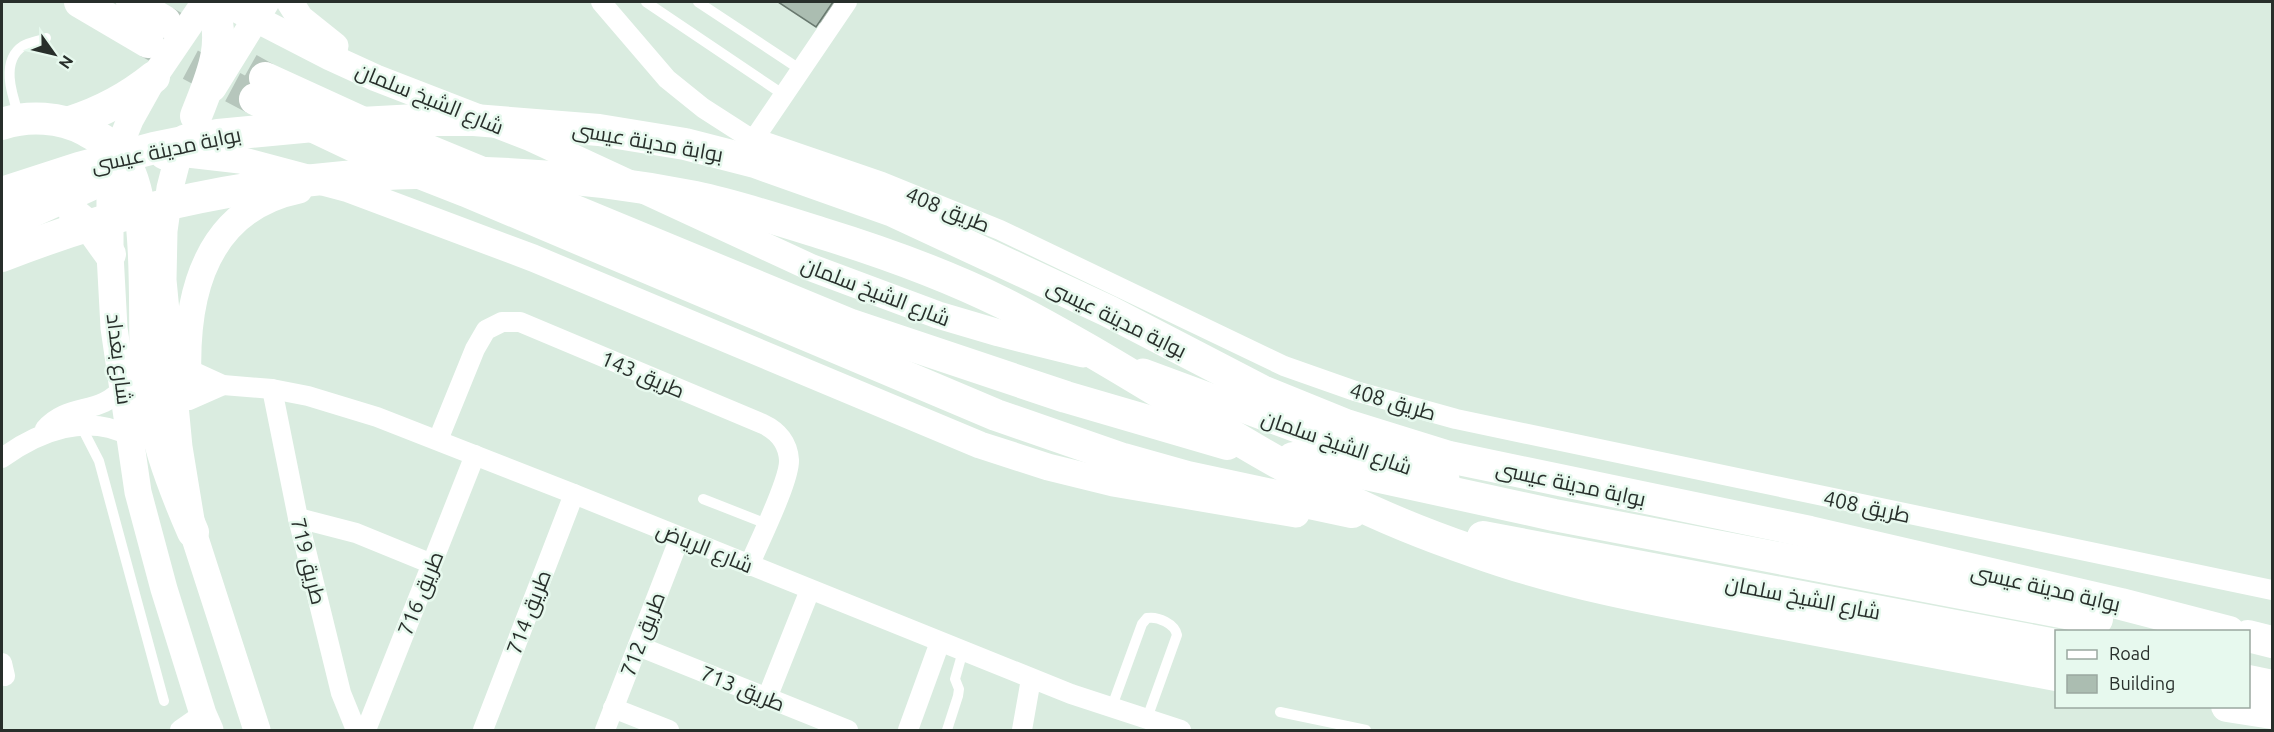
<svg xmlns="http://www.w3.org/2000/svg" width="2274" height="732" font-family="Ubuntu,Cairo,sans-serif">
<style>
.building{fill:#abbdb1;stroke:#68786e;stroke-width:1.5;filter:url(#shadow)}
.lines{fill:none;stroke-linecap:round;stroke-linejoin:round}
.primary-tunnel{stroke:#b6c6bc;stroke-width:32;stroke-dasharray:32 16;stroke-linecap:butt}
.service{stroke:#fff;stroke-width:10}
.minor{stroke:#fff;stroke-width:20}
.secondary{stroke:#fff;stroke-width:27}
.primary{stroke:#fff;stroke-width:32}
.labels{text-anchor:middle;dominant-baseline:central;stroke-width:5;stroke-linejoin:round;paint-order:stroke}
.street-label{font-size:21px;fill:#282f2b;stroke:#e7f9ee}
</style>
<defs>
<filter id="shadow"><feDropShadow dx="4.5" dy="-4.5" stdDeviation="0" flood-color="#0004"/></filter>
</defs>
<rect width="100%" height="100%" fill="#daece0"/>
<polygon class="building" points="778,2 833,2 816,27"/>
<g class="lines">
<g class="primary-tunnel">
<polyline points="165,22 265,78"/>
<polyline points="148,42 255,99"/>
</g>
<g class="service">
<polyline points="646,2 784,95"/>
<polyline points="698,2 801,70"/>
<path d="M 19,116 C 12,95 0,61 23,46 C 29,42 39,41 46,38"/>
<polyline points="81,426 99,461 164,701"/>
<polyline points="703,499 767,524"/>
<path d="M 1111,709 L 1142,624 L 1147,618 C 1158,616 1175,624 1177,635 L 1146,721"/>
<polyline points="1280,712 1366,730"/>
<polyline points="947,730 958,696 959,689 955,679 963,651"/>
</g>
<g class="minor">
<polyline points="601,2 667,79 703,108 745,135 882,182 1000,230 1284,366 1355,391 1456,419 2272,590"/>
<polyline points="754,139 847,2"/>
<polyline points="188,369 223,385 272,389 308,396 377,417 574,494 1071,694 1181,730"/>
<polyline points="272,389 298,518 341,693 356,730"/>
<polyline points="189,400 223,385"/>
<path d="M 45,429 C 68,402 101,416 123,387"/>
<path d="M 438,440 L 475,349 L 486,330 L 502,322 L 520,322 L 763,424 C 778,431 788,443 789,460 C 790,480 758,544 749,566"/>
<path d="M 2,458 C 39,431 87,413 130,436"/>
<polyline points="298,518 356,533 432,564"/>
<polyline points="638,646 848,730"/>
<polyline points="2,663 5,676"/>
<polyline points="767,698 810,590"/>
<polyline points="613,708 669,730"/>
<polyline points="180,730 203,714"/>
<polyline points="366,730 475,455"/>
<polyline points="483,730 574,494"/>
<polyline points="605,730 680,537"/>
<polyline points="908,730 940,642"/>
<polyline points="1022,730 1031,679"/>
</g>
<g class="secondary">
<polyline points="205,2 154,77 130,120 122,140 110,176 110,254 114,328 138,492 164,589 203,714 210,730"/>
<polyline points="223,2 330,57 376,78 531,138 812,268 938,315 999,333 1083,354"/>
<polyline points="290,2 300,18 335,46"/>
<polyline points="213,88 266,2"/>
<polyline points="185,138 179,153 170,188 164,231 163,280 179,447 193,532 257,730"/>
<polyline points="164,156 179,153 240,160 349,189 533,258 980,445 1048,467 1113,483 1296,514"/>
<polyline points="1143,372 1324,439 1446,479"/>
<path d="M 188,378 C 185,295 206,209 299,190"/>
</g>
<g class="primary">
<polyline points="80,2 148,42"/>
<polyline points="132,2 165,22"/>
<polyline points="265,78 381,131 851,325 1066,397 1227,444"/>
<polyline points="255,99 369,153 466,191 996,415 1123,459 1187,477 1352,512"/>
<path d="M 196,116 C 212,75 227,45 212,2"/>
<path d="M 70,122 C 102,112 128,98 154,77"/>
<path d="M 2,124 C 28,115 61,117 85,130 C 96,136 110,143 119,153 C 155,198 141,317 147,375 C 153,433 170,479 193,532"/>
<polyline points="2,193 79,168 154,148 218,135 324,125 416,120 474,120 599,130 685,144 755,162 893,211 1108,311 1262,391 1346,425 1449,457 1810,532 2121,604 2229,632"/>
<polyline points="75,215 92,229 110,254"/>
<polyline points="2,225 110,176"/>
<path d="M 2,256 C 219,170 466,151 695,197 C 738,206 779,220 821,233 C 883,252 944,274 1003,303 C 1119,362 1226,438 1342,497 C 1384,518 1429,536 1473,551 C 1561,583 1655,600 1747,617 C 1850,637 1953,656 2056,675"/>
<polyline points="1293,458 1554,515 2097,619"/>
<polyline points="1483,537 2056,645"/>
<polyline points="2248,636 2272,642"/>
<polyline points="2248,681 2272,686"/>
<polyline points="2227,706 2272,713"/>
</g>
</g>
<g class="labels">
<g class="street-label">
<text transform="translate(430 98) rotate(22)">شارع الشيخ سلمان</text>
<text transform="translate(648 141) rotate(10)">بوابة مدينة عيسى</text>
<text transform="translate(166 149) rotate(-12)">بوابة مدينة عيسى</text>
<text transform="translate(948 209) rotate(22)">طريق 408</text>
<text transform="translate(876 291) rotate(21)">شارع الشيخ سلمان</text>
<text transform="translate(1117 318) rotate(26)">بوابة مدينة عيسى</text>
<text transform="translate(120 359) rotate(83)">شارع بغداد</text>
<text transform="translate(643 374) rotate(23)">طريق 143</text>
<text transform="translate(1393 401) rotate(16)">طريق 408</text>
<text transform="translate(1337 442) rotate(19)">شارع الشيخ سلمان</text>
<text transform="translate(1571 483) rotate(12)">بوابة مدينة عيسى</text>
<text transform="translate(1867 506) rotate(12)">طريق 408</text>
<text transform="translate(705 547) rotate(22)">شارع الرياض</text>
<text transform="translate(309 561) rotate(76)">طريق 719</text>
<text transform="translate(2046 587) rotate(13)">بوابة مدينة عيسى</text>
<text transform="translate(420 593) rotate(-68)">طريق 716</text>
<text transform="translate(1803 597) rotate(11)">شارع الشيخ سلمان</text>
<text transform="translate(528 612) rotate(-69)">طريق 714</text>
<text transform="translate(642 634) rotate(-69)">طريق 712</text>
<text transform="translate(743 688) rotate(22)">طريق 713</text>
</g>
</g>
<rect width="2274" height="732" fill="none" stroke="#282f2b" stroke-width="6"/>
<rect x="2055" y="630" width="195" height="78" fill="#e7f9ee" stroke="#9ba8a0" stroke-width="1.5"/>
<rect x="2067" y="650" width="30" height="9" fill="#ffffff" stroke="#9ba8a0" stroke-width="1.5"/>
<text x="2109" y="660" font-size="18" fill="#282f2b">Road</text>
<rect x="2067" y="675" width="30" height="18" fill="#abbdb1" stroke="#9ba8a0" stroke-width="1.5"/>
<text x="2109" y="690" font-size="18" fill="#282f2b">Building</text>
<g transform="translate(54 54) rotate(124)" stroke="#e7f9ee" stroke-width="4.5" paint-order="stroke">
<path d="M0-4.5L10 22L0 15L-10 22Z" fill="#282f2b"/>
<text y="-9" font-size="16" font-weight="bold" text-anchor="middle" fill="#282f2b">N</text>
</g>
</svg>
